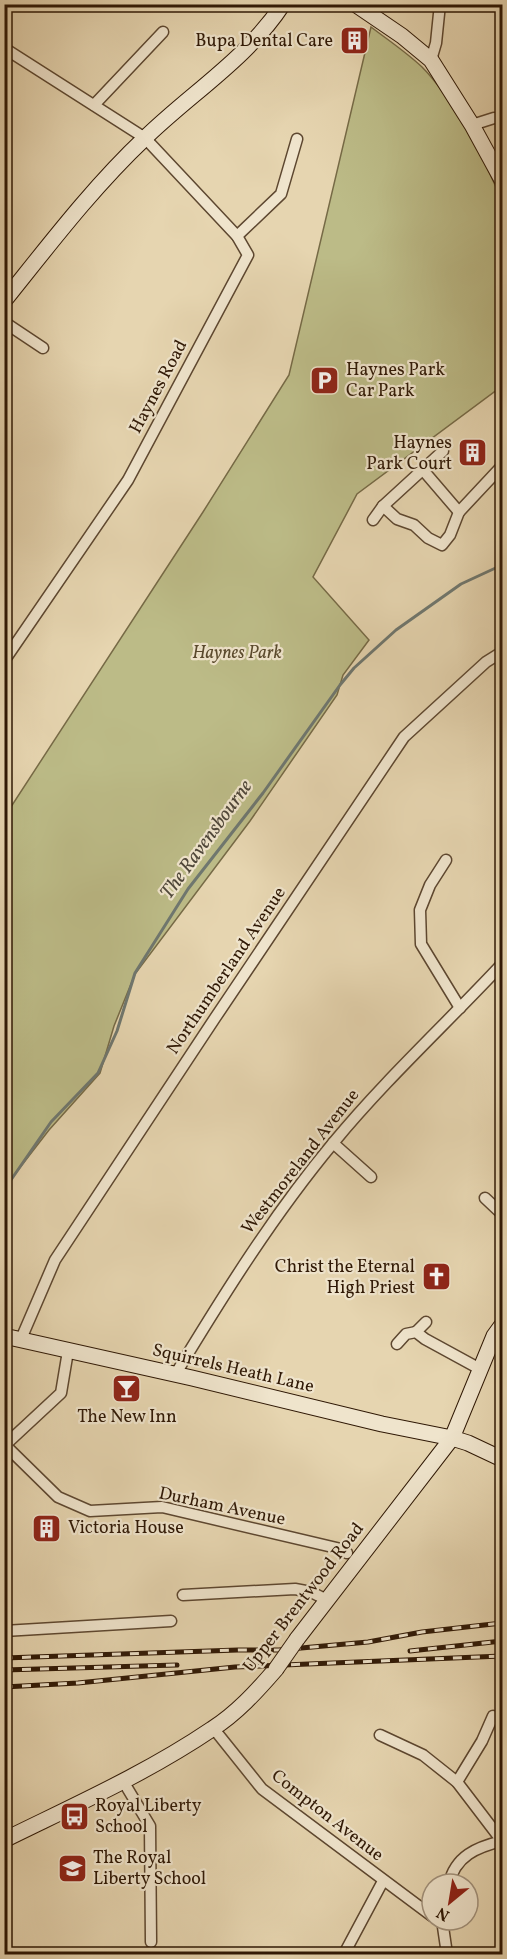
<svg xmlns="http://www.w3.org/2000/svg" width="507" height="1959" font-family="Vollkorn,serif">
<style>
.green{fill:#bcbb87;stroke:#766a46;stroke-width:1.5}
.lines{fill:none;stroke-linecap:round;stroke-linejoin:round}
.stream{stroke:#6f776f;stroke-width:3}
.street-casing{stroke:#5d4730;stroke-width:13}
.secondary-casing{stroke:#2f1805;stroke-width:17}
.street{stroke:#efe4cc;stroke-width:10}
.secondary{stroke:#efe4cc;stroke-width:15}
.rail-casing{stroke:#2f1805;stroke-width:5}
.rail{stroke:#efe4cc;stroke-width:3;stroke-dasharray:9;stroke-linecap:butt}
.secondary-bridge-casing{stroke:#2f1805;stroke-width:17;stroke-linecap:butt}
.secondary-bridge{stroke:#efe4cc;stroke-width:15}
.labels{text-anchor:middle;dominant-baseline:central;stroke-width:4.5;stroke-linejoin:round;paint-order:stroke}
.poi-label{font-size:18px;fill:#2f1805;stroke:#efe4cc;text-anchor:start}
.street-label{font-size:18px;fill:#2f1805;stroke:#efe4cc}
.park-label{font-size:18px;font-style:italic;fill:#59492c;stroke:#efe4cc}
.water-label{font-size:20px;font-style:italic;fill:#4f473a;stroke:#efe4cc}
</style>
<rect width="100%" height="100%" fill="#e6d5b0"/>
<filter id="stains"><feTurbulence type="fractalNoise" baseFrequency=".00333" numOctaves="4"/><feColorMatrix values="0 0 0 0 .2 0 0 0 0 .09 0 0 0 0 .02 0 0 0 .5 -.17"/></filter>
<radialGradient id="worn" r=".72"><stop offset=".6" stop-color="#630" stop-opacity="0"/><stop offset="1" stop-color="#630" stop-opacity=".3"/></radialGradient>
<path class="green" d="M 371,27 C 388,40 406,52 422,67 C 451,96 487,163 502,202 L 502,386 L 357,494 L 313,577 L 369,640 L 343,675 L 337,695 L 250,821 L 135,974 L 114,1026 L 100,1073 L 49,1130 L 8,1183 L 5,1181 L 5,816 L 203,512 L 289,375 Z"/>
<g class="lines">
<polyline class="stream" points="4,1190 51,1122 98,1073 117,1031 135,973 188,889 263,793 340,685 354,668 396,630 461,584 502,565"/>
<defs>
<g id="street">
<polyline points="4,48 145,138 237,236 248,255 128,480 4,661"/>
<polyline points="431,60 436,43 440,4"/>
<polyline points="94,105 163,32"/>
<polyline points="472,125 494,118 502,118"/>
<polyline points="237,236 281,194 297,139"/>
<polyline points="4,322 43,348"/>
<polyline points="423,470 459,512"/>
<polyline points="383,506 397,519 414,525 428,538 442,545 450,535 459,512 502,466"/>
<polyline points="373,520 383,506 443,451"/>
<polyline points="446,860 430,885 420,910 421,944 460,1008"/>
<polyline points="333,1143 371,1177"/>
<polyline points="485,1198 502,1214"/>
<polyline points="416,1332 426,1322"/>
<polyline points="21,1339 55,1260 215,1018 404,737 486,662 502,652"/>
<polyline points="397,1344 406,1334 416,1332 425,1339 480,1369"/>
<path d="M 175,1375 C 224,1294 274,1214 334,1142 C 386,1079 447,1023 502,964"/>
<polyline points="5,1445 58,1497 90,1511 162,1507 341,1549 347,1553"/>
<polyline points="4,1446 61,1393 68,1351"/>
<polyline points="183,1595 295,1589 311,1592 327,1600"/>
<polyline points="4,1631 171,1621"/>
<polyline points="214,1729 262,1789 432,1916"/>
<polyline points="380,1735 423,1755 457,1782 502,1841"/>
<polyline points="123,1781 150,1826 151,1942"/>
<polyline points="457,1782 482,1741 493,1716"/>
<path d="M 449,1884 C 455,1856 477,1847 502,1841"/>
<polyline points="442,1920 447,1954"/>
<polyline points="344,1954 383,1881"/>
</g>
<g id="secondary">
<polyline points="355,4 402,36 431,60 472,125 502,180"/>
<path d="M 4,301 C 49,245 93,187 145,138 C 191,93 247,59 283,4"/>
<polyline points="4,1336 192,1378 382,1424 452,1438 468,1443 502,1459"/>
<polyline points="297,1639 452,1438 494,1336 502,1325"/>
<path d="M 4,1840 C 75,1805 147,1773 212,1729 C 236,1714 257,1691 276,1669"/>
</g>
</defs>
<use href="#street" class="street-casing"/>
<use href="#secondary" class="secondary-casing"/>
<use href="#street" class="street"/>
<use href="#secondary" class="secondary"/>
<defs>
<g id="rail">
<polyline points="410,1651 502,1641"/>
<polyline points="4,1658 238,1650 279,1650 368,1642 422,1632 502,1623"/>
<polyline points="4,1670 177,1665"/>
<polyline points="4,1687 78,1683 235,1667 502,1656"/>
</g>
</defs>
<use href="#rail" class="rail-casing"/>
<use href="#rail" class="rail"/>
<defs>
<polyline id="secondary-bridge" points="276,1669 297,1639"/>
</defs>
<use href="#secondary-bridge" class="secondary-bridge-casing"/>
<use href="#secondary-bridge" class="secondary-bridge"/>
</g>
<defs>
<symbol id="building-square" viewBox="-11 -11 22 22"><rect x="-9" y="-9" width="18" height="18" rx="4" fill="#8f2418" stroke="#efe4cc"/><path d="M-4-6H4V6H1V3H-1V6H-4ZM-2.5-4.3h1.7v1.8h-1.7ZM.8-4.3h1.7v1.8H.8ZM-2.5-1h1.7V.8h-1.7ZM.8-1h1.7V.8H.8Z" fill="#fff"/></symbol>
<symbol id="parking-square" viewBox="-11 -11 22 22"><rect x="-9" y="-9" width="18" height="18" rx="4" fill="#8f2418" stroke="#efe4cc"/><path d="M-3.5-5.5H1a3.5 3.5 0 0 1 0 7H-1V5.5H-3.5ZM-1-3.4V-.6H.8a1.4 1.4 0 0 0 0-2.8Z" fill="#fff"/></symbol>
<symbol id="church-square" viewBox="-11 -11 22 22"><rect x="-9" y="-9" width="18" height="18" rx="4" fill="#8f2418" stroke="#efe4cc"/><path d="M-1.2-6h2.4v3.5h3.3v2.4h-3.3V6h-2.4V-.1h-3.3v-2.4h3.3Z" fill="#fff"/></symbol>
<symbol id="bar-square" viewBox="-11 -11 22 22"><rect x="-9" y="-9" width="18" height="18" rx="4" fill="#8f2418" stroke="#efe4cc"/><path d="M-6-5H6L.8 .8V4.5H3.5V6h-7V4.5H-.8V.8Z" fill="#fff"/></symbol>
<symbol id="bus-square" viewBox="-11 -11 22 22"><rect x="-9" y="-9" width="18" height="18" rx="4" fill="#8f2418" stroke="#efe4cc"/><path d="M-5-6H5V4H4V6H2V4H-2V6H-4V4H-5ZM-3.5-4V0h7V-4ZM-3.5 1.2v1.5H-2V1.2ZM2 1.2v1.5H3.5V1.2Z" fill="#fff"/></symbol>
<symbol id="school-square" viewBox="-11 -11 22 22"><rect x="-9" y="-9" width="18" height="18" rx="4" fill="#8f2418" stroke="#efe4cc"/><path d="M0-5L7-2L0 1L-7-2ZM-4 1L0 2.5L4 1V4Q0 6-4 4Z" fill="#fff"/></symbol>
</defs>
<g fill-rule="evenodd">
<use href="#building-square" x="338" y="24" width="33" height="33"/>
<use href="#parking-square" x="308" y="364" width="33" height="33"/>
<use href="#building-square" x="456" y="436" width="33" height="33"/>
<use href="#church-square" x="420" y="1260" width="33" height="33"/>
<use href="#bar-square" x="110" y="1372" width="33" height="33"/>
<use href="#building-square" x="30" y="1512" width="33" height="33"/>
<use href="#bus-square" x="58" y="1800" width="33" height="33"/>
<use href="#school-square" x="56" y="1852" width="33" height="33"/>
</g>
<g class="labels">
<g class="poi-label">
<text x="333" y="41" text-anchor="end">Bupa Dental Care</text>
<text x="346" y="370">Haynes Park<tspan x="346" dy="21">Car Park</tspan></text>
<text x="452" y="443" text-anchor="end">Haynes<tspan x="452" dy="21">Park Court</tspan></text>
<text x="415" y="1267" text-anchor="end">Christ the Eternal<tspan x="415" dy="21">High Priest</tspan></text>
<text x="127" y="1417" text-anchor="middle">The New Inn</text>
<text x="68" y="1528">Victoria House</text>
<text x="95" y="1806">Royal Liberty<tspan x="95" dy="21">School</tspan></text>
<text x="93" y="1858">The Royal<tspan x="93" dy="21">Liberty School</tspan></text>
</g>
<g class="street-label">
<text transform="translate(159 387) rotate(-62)">Haynes Road</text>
<text transform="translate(227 971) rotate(-56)">Northumberland Avenue</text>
<text transform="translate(301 1162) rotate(-52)">Westmoreland Avenue</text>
<text transform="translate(233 1369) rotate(13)">Squirrels Heath Lane</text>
<text transform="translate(222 1507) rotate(12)">Durham Avenue</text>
<text transform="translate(304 1598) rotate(-52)">Upper Brentwood Road</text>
<text transform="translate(327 1816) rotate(38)">Compton Avenue</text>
</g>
<g class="park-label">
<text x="237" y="653">Haynes Park</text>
</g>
<g class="water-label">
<text transform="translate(207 840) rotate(-54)">The Ravensbourne</text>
</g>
</g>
<rect width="507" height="1959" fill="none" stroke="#e6d5b0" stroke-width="24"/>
<rect x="6" y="6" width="495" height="1947" fill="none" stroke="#2f1805" stroke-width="3"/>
<rect x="12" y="12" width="483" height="1935" fill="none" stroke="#2f1805" stroke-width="1.5"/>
<g transform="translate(450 1902) rotate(210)"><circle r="28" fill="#efe4cc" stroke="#a2927c" stroke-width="1.5"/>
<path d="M0-4.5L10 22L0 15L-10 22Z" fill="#8f2418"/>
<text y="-9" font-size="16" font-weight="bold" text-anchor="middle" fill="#2f1805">N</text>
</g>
<rect width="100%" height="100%" filter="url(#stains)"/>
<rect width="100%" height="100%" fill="url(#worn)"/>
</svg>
